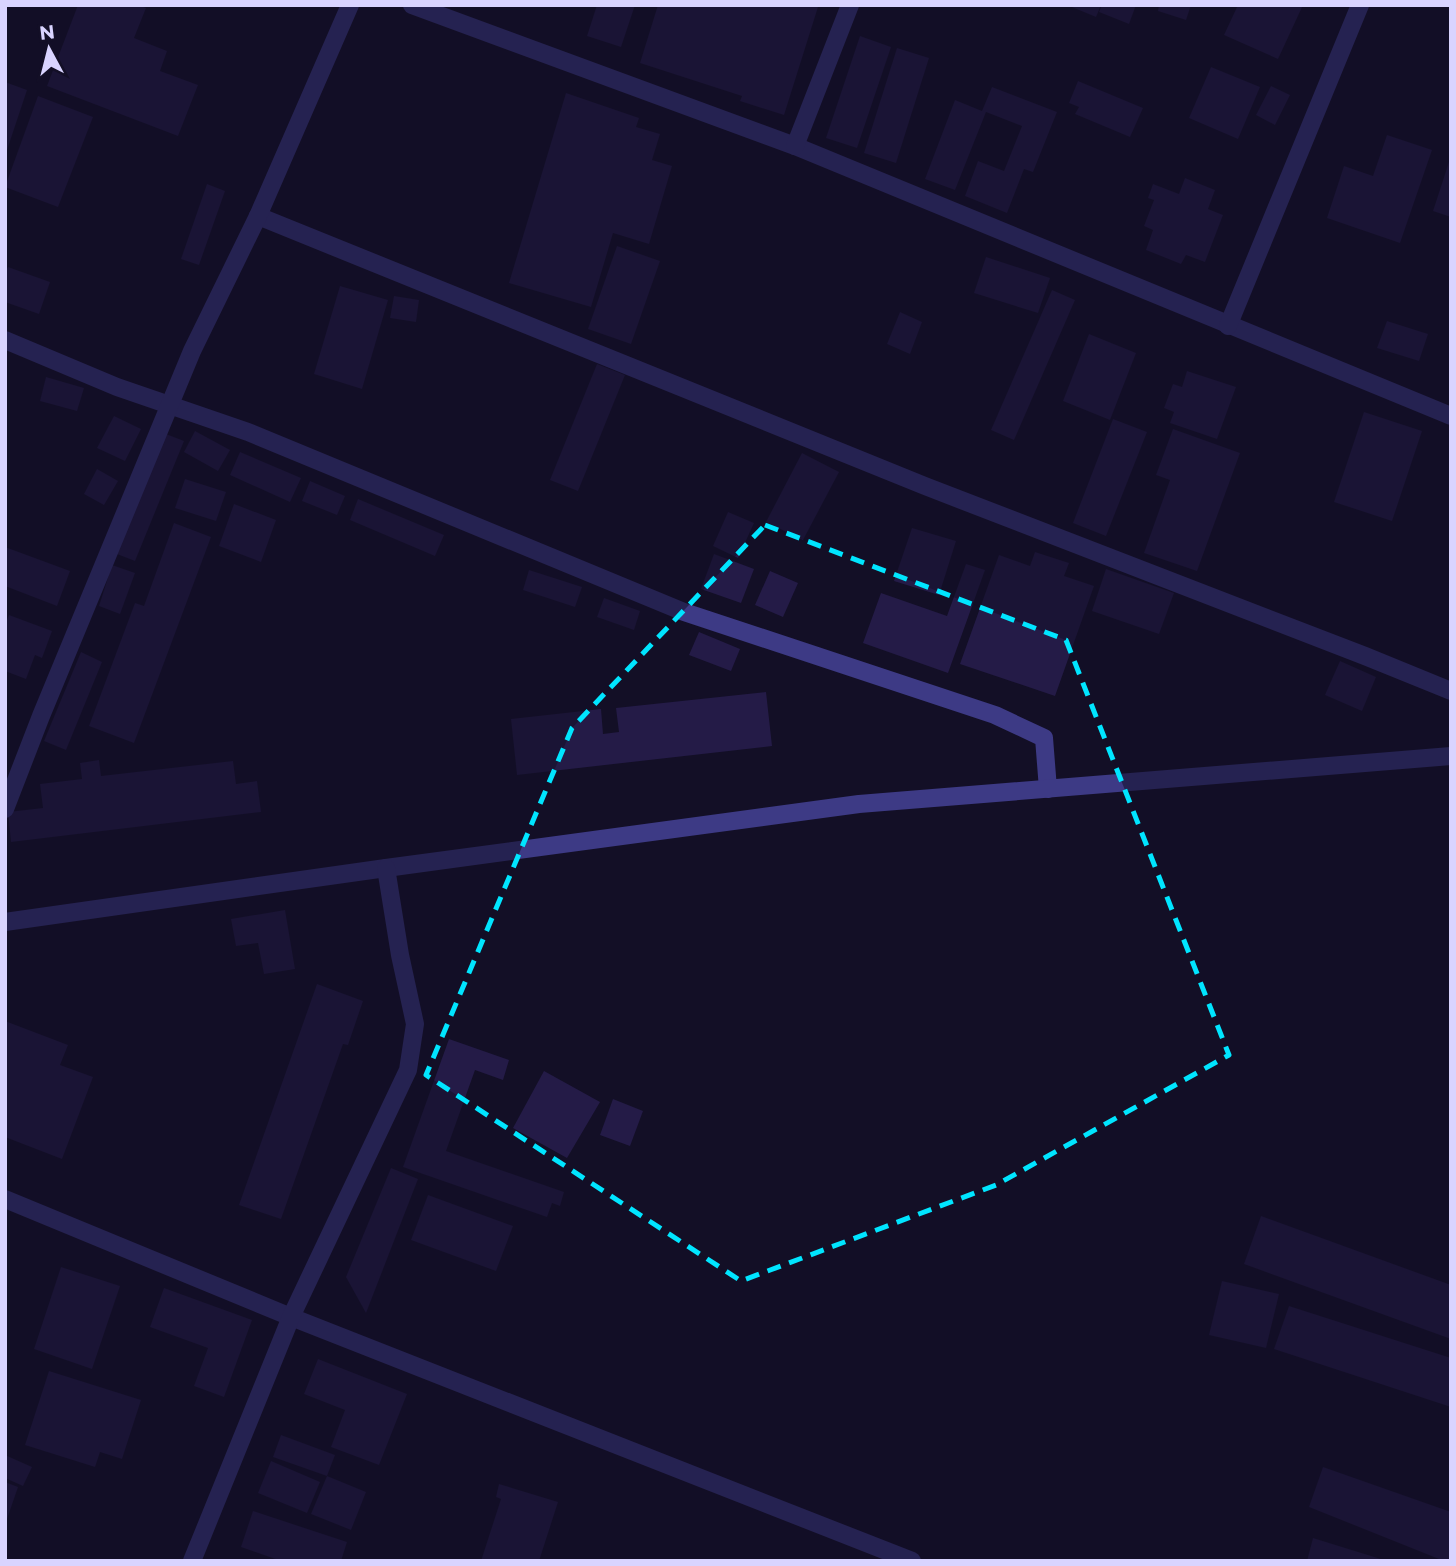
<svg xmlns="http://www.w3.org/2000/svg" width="1456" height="1566" font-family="Montserrat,sans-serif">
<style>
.building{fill:#241b47}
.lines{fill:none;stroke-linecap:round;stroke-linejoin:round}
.minor{stroke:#3d3a85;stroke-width:18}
.marked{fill:none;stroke:#00e5ff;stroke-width:5;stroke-dasharray:14 9;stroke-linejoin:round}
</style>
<rect width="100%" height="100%" fill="#130f26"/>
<g class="building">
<polygon points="78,5 138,5 146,8 134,38 167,51 160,71 198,85 178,136 47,86"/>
<polygon points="597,5 635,5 621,47 587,36"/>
<polygon points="658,5 812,5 818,7 784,115 740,101 742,96 640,63"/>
<polygon points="1067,5 1101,5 1096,17"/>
<polygon points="1102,5 1136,5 1129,24 1099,12"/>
<polygon points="1159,5 1191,5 1186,20 1158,11"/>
<polygon points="1238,5 1303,5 1278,59 1224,35"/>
<polygon points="860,36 891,47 857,148 826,138"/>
<polygon points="897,48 929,58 896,163 864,153"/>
<polygon points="1211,67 1260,87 1238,139 1189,118"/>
<polygon points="1078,81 1143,108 1130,137 1075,114 1079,107 1069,103"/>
<polygon points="5,82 27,90 6,153 5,152"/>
<polygon points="1271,86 1290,95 1275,125 1256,115"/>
<polygon points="992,87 1057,112 1033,172 1024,169 1007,213 965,196 978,161 1004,171 1022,126 986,112 955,190 925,179 955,100 982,111"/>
<polygon points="566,93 639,118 636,127 660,134 652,160 672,166 649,244 613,233 591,307 509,283"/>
<polygon points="38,96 93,117 58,207 5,187"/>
<polygon points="1387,135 1432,150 1400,243 1327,218 1344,166 1373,176"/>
<polygon points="1450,159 1451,159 1451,217 1433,211"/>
<polygon points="1185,178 1215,190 1208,209 1223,215 1205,262 1186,255 1181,264 1146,250 1153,230 1144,226 1154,200 1148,198 1153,184 1179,194"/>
<polygon points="207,184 225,191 199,265 181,259"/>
<polygon points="617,246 660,261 631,344 588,329"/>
<polygon points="986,257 1050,278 1038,313 974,293"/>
<polygon points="8,267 50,282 39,314 5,302 5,273"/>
<polygon points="340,286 388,300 362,389 314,374"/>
<polygon points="1052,290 1075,300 1014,440 991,430"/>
<polygon points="394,296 419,300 416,322 390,318"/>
<polygon points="900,312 922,322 910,354 887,344"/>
<polygon points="1387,321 1428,334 1419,361 1377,348"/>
<polygon points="1089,334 1136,353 1110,420 1063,401"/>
<polygon points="597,364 625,375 578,491 550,480"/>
<polygon points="1187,371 1236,387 1217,439 1170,423 1174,412 1164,408 1173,384 1182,387"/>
<polygon points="46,377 84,388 77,411 40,401"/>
<polygon points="1364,412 1422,431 1392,521 1334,502"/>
<polygon points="114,416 141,429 125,461 97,448"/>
<polygon points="1113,419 1147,432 1106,536 1073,523"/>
<polygon points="1173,429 1240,453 1197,571 1144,553 1170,480 1156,475"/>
<polygon points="195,431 230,450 218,471 184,452"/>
<polygon points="166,434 184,441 135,561 117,554"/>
<polygon points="240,452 301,478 290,502 230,475"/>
<polygon points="802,453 839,472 803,540 766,522"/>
<polygon points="97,469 118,481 104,505 84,494"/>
<polygon points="185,479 226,492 216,521 175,508"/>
<polygon points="310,481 345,496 337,515 302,501"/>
<polygon points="358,499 444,535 435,556 350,520"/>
<polygon points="234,504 276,520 261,562 219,546"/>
<polygon points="728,512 754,523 738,558 713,546"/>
<polygon points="174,523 211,537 134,743 89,726 135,603 144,606"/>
<polygon points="912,528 956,541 939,595 894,581"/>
<polygon points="5,547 70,571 57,606 5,586"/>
<polygon points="1035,552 1069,563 1064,576 1094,586 1055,696 960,664 999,555 1030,566"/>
<polygon points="714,554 754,569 741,603 701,589"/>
<polygon points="966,564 985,570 948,673 863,643 881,593 947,616"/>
<polygon points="112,565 135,573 120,614 99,606"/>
<polygon points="1106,569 1174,593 1159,634 1092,611"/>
<polygon points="529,570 582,587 575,607 523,590"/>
<polygon points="770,571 798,583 783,617 755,605"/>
<polygon points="604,598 640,611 634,630 597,617"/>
<polygon points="9,615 52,631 42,658 35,655 26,679 5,671 5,625"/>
<polygon points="699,632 740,649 731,671 689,655"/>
<polygon points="81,652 102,662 66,750 44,741"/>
<polygon points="1340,661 1376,677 1362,711 1325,695"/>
<polygon points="766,692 772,746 517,775 511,719 601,709 603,734 619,732 616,708"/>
<polygon points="99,760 101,776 233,761 236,784 257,781 261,812 11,842 8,812 43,808 40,784 82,779 80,763"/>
<polygon points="285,910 295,969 264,974 258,943 236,946 231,919"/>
<polygon points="317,984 363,1001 348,1045 343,1044 281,1219 239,1205"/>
<polygon points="5,1021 68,1045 60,1065 93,1077 62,1159 5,1137"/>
<polygon points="449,1039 509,1060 503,1080 475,1070 446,1151 564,1192 560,1206 552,1203 547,1217 403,1167"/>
<polygon points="544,1071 600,1102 567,1158 513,1128"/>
<polygon points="613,1099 643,1111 630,1146 600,1135"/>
<polygon points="391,1168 418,1179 366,1313 346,1277"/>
<polygon points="428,1195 513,1226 496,1271 411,1240"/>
<polygon points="1261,1216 1451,1285 1451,1339 1244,1264"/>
<polygon points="61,1267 120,1286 92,1369 34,1349"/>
<polygon points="1222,1281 1279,1294 1266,1348 1209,1335"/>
<polygon points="164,1288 252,1320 224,1397 194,1386 208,1348 150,1327"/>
<polygon points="1289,1306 1451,1358 1451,1407 1274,1349"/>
<polygon points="318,1359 407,1394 379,1465 331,1447 345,1410 304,1394"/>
<polygon points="49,1371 141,1400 122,1459 100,1452 95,1467 25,1445"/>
<polygon points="281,1435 335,1455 327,1476 273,1457"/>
<polygon points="5,1455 32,1467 23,1486 5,1478"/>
<polygon points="271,1461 320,1482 307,1513 258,1493"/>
<polygon points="1323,1467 1451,1512 1451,1561 1444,1561 1309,1507"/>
<polygon points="327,1476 366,1492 351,1530 311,1514"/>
<polygon points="5,1482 18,1487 6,1522 5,1522"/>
<polygon points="499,1484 558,1502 539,1561 481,1561 501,1499 496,1497"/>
<polygon points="253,1511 347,1542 341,1561 281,1561 241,1547"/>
<polygon points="1313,1538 1384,1560 1384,1561 1307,1561"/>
</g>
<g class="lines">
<g class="minor">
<polyline points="412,5 795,146 1451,416"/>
<polyline points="795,146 850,5"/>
<polyline points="258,216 925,486 1365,656 1451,691"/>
<polyline points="1228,326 1360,5"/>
<polyline points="5,340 117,387 248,432 684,612 995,715 1044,738 1048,789"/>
<polyline points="5,809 41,716 192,351 258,216 350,5"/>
<polyline points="5,922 386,868 859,804 1451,756"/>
<polyline points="5,1199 291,1317 912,1561"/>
<polyline points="192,1561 291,1317 408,1070 415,1024 400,955 386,868"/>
</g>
</g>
<path d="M0 0H1456V1566H0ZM 765,525 L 1066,640 L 1229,1055 L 996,1185 L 741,1281 L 426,1075 L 572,728 Z" fill="#130f26" fill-opacity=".55" fill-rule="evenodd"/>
<path class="marked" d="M 765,525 L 1066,640 L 1229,1055 L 996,1185 L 741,1281 L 426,1075 L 572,728 Z"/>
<rect width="1456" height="1566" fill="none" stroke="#d9d4ff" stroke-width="14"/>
<g transform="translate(49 49) rotate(353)" stroke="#130f26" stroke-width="5" paint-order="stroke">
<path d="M0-5L12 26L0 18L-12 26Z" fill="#d9d4ff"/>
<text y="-10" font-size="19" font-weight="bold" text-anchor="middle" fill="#d9d4ff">N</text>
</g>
</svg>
